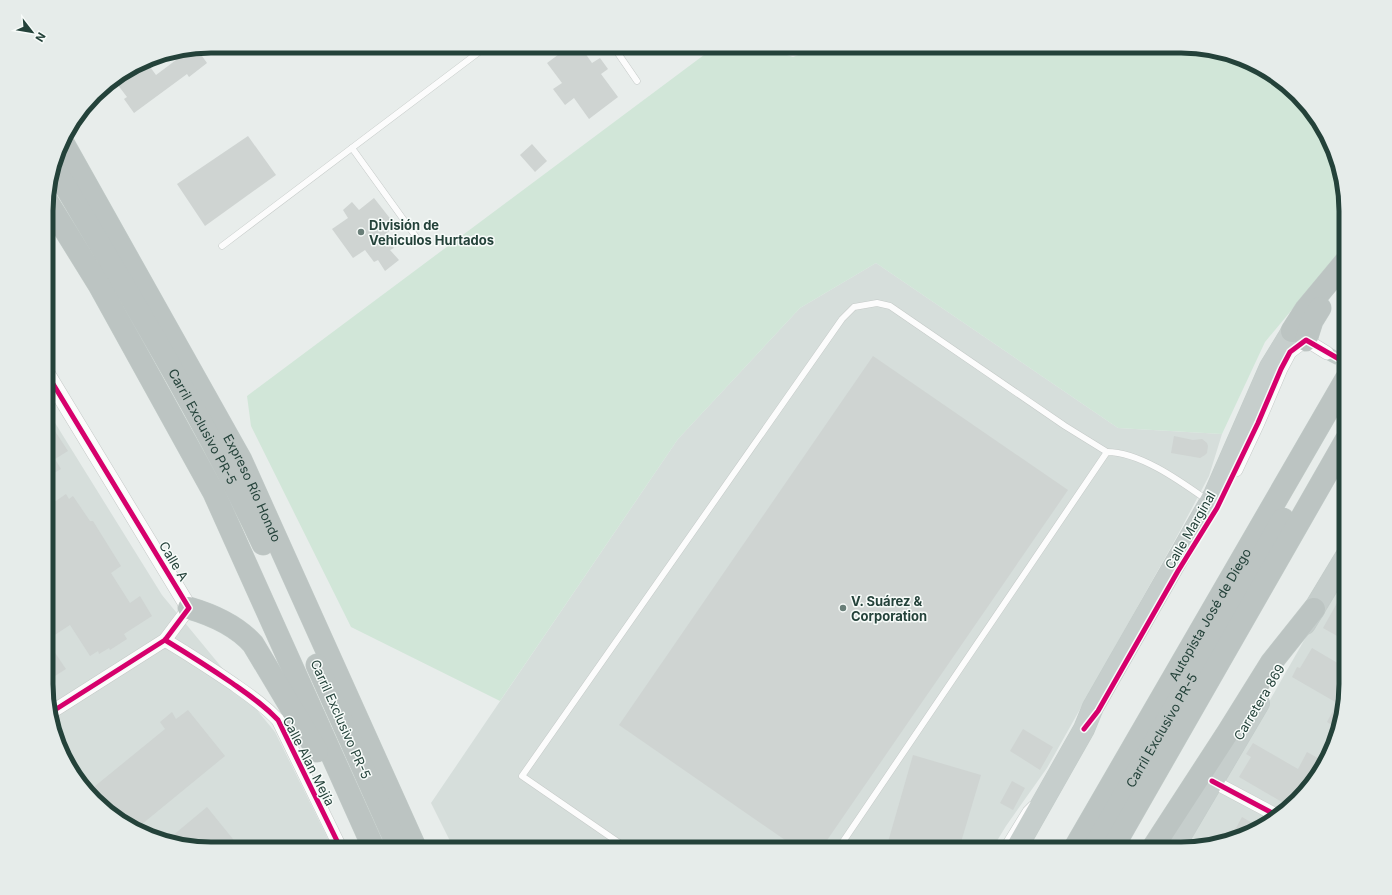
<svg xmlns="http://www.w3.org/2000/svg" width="1392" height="895" font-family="Inter,sans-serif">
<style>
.built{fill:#d6dedb}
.green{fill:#d1e6d8}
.building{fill:#cfd4d2}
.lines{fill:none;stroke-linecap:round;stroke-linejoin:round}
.minor-tunnel{stroke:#c1cbc8;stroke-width:13;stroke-dasharray:13 6;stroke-linecap:butt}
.service-casing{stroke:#c5cac8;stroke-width:7}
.minor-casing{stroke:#c5cac8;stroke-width:14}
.tertiary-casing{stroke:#c5cac8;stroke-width:17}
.trunk-casing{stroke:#c3ccc9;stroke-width:22}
.motorway-casing{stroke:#c3ccc9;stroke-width:23}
.service{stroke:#fcfcfc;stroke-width:6}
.minor{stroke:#fcfcfc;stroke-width:13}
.tertiary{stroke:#fcfcfc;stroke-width:16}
.trunk{stroke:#c6cecc;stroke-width:21}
.motorway{stroke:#bcc4c2;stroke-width:22}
.cycleway-casing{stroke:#f7fbf9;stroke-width:8}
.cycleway{stroke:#d6006c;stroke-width:5}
.poi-dot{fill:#697e78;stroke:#f7fbf9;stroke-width:1.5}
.labels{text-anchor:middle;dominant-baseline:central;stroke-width:3;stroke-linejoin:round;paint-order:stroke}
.poi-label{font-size:13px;font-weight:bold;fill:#24423a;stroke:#f7fbf9;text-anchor:start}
.street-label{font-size:13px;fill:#24423a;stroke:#f7fbf9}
.rim{fill:none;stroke:#24423a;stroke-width:5}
</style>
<rect width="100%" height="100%" fill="#e8edeb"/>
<g class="built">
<polygon points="876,263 1118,428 1222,434 1209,476 1175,540 1047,768 1006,826 992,849 454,849 431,803 678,439 800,308"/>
<polygon points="47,410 162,595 275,732 333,849 211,849 168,843 119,821 74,776 47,705"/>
<polygon points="1346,567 1346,695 1337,737 1318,776 1264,827 1192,849 1185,849"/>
</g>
<polygon class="green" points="716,46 759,46 793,57 823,46 1181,46 1234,55 1273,74 1324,129 1346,200 1346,245 1265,342 1222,434 1118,428 876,263 800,308 678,439 500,701 351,627 251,426 247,396"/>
<g class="building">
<polygon points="570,46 580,46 592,63 600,58 608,69 601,74 618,97 589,119 574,98 565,105 553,89 562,83 547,63"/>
<polygon points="197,49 207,63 189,77 187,74 134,113 124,99 127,97 114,80 145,60 156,75 176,60 172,54"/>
<polygon points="248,136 276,175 205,226 177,184"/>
<polygon points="532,144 547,161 535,172 520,155"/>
<polygon points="374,198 396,226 384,235 394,248 390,250 399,260 385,271 378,260 374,262 365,250 353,258 332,229 348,218 343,210 352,202 359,210"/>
<polygon points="873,356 1068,490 821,849 798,849 619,725"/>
<polygon points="47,419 68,451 55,459 61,469 47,477"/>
<polygon points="1174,436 1193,440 1202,439 1207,443 1208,446 1207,453 1205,455 1200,458 1171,453"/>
<polygon points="66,494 69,499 73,496 90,521 93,521 121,566 111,573 130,603 140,596 152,616 124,634 127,639 110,650 109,648 99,654 98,651 90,656 70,625 47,640 47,507"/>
<polygon points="1346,587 1346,641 1323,628"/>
<polygon points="47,641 66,669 47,681"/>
<polygon points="1312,648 1346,668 1346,695 1339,729 1327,722 1337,703 1292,677 1297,667 1300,668"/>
<polygon points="188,710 225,756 136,829 119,821 89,791 165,729 160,722 172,712 176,719"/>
<polygon points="1023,729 1053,747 1040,770 1010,751"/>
<polygon points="1253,743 1298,769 1307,752 1325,762 1318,776 1287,805 1239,777 1251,757 1246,754"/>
<polygon points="913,755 981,775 959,849 886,849"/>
<polygon points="1012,781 1025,788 1013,810 1000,803"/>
<polygon points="207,807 241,849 211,849 165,842"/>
<polygon points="1242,817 1261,828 1231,837"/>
</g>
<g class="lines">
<polyline class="minor-tunnel" points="1327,353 1346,363"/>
<defs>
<g id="service">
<polyline points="613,46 637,81"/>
<polyline points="352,148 419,241"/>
<polyline points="222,246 487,46"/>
<polyline points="628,849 522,776 842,319 854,307 877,303 890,306 1065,426 1107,452"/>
<path d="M 838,849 L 1107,452 C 1140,452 1180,481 1207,500"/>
<polyline points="1002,849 1026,810 1031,805"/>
</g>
<g id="minor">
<polyline points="1236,470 1258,423 1281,369 1290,352 1306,340 1327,353"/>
<path d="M 165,640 C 188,654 210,668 232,683 C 249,695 264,705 278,720 L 341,849"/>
<polyline points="50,713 165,640 189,608"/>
<polyline points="1212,781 1276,815"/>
</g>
<polyline id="tertiary" points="47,374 189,608"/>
<g id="trunk">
<polyline points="1305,624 1346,556"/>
<polyline points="1016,849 1084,729 1093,707 1214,495 1270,367 1292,331"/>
<polyline points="1173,849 1259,703"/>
</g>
<g id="motorway">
<path id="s1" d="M 62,141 L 241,460 L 416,849"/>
<path id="s2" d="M 54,167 C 127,291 202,414 263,544"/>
<polyline points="47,201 99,285 214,493 374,849"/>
<polyline points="1292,331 1306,309 1346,261"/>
<polyline points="1306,340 1312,321 1320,308"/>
<path d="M 189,608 C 213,615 236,625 253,644 L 317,751"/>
<polyline points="317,665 399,849"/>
<path id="s3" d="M 1074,849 L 1346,379"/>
<path id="s4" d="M 1093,849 L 1283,519"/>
<polyline points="1112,849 1346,440"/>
<polyline points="1152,849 1228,732 1271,663 1314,609"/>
</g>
</defs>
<use href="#service" class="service-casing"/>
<use href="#minor" class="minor-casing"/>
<use href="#tertiary" class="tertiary-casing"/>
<use href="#trunk" class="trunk-casing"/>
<use href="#motorway" class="motorway-casing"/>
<use href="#service" class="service"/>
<use href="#minor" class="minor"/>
<use href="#tertiary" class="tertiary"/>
<use href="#trunk" class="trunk"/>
<use href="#motorway" class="motorway"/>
<defs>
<g id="cycleway">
<polyline points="47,374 189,608 165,640 50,713"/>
<path d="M 165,640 C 188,654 210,668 232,683 C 249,695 264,705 278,720 L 341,849"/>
<polyline points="1084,729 1098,711 1178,571 1217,508 1258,423 1281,369 1290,352 1306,340 1346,363"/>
<polyline points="1212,781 1276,815"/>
</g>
</defs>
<use href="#cycleway" class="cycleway-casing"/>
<use href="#cycleway" class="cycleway"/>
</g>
<g class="poi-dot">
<circle cx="361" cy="232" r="4"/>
<circle cx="843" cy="608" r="4"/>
</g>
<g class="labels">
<g class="poi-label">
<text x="369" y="225">División de<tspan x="369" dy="15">Vehiculos Hurtados</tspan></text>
<text x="851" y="601">V. Suárez &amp;<tspan x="851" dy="15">Corporation</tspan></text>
</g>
<g class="street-label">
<text stroke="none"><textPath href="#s2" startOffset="299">Carril Exclusivo PR-5</textPath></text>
<text stroke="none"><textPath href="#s1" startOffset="396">Expreso Río Hondo</textPath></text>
<text transform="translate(1190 530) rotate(-60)">Calle Marginal</text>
<text transform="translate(174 561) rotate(59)">Calle A</text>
<text stroke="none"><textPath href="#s3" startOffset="271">Autopista José de Diego</textPath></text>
<text transform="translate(1259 702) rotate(-59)">Carretera 869</text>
<text transform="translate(341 719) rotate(66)">Carril Exclusivo PR-5</text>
<text stroke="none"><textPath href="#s4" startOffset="137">Carril Exclusivo PR-5</textPath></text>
<text transform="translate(309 761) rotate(63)">Calle Alan Mejía</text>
</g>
</g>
<path d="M0 0H1392V895H0ZM211 53H1181A158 158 0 0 1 1339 211V684A158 158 0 0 1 1181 842H211A158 158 0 0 1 53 684V211A158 158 0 0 1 211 53Z" fill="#e6ecea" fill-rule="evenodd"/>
<path class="rim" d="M211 53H1181A158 158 0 0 1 1339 211V684A158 158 0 0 1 1181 842H211A158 158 0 0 1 53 684V211A158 158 0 0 1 211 53Z"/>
<g transform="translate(32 32) rotate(121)" stroke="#f7fbf9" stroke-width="3" paint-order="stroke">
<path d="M0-3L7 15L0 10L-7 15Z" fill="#24423a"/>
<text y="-6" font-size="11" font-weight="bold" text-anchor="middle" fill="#24423a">N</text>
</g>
</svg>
